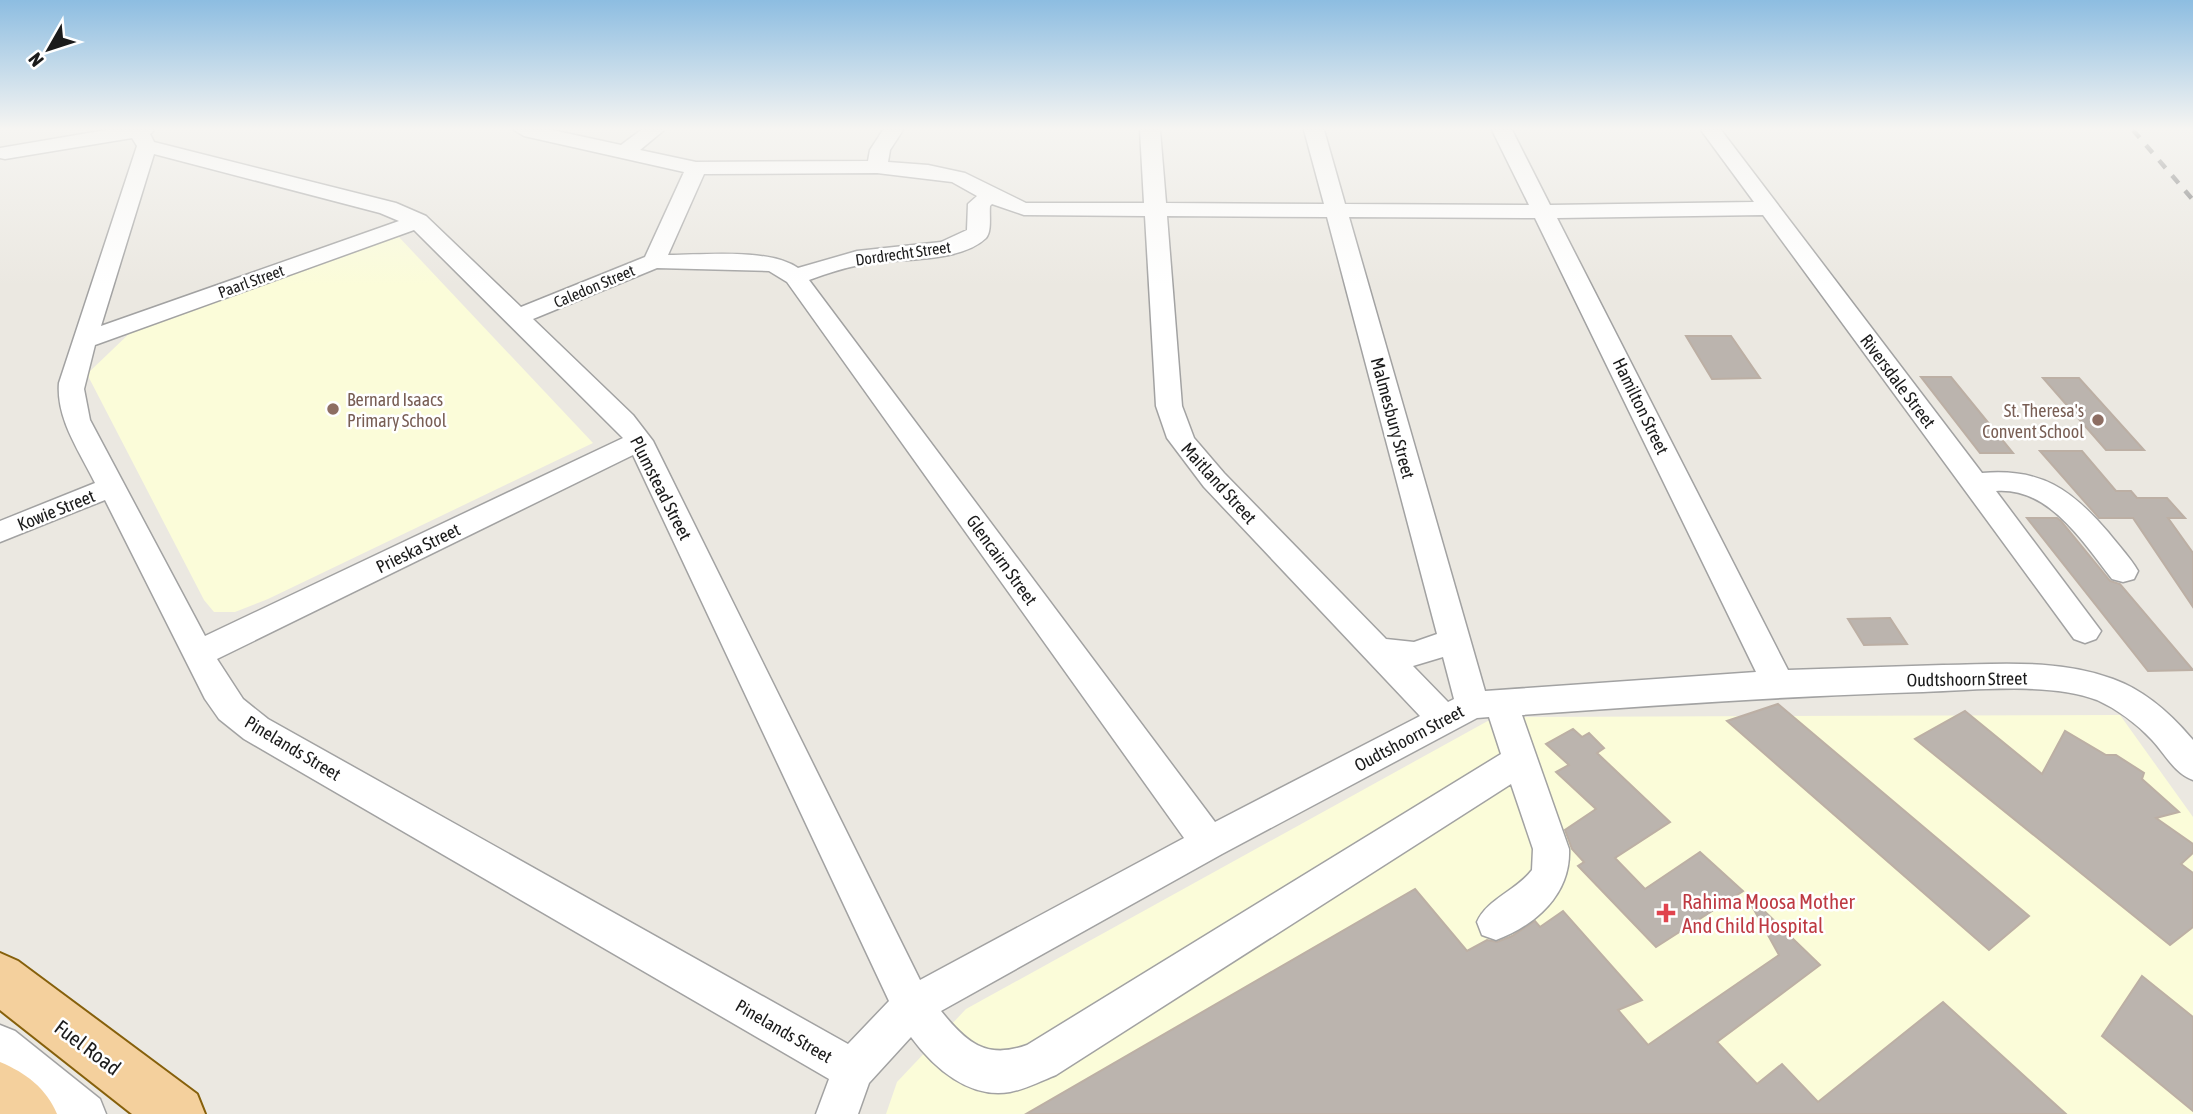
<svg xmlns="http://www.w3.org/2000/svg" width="2193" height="1114" font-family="'Asap Condensed',sans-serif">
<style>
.education{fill:#fbfcd9}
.building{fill:#bbb4ae;stroke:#bcafa4;stroke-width:2}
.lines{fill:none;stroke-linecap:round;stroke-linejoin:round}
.minor-casing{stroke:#a2a2a2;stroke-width:3}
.major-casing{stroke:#86600b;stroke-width:4}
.minor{fill:#fff;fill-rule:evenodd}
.major{fill:#f4d09d;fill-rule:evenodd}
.rail{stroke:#696969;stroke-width:4.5;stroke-dasharray:10 10;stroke-linecap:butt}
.education-dot{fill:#8d6e63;stroke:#fff;stroke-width:2.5}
.health-dot{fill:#e0444e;stroke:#fff;stroke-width:2.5}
.labels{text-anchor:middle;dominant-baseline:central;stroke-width:5;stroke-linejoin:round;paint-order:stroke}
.far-street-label{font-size:16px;fill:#1b1b1b;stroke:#fff}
.street-label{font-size:18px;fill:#1b1b1b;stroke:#fff}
.education-label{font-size:18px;fill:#785e54;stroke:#fff;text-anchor:start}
.near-health-label{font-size:21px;fill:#be3a42;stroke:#fff;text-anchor:start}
.near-street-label{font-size:21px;fill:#1b1b1b;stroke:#fff}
</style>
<rect width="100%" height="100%" fill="#ebe8e1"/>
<g class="education">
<polygon points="398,236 593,443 268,599 235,612 214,612 204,600 87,374 134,329"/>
<polygon points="2120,715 2193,817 2193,1114 886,1114 897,1082 966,1009 1495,717"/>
</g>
<g class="building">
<polygon points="1686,336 1731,336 1760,378 1712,379"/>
<polygon points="1921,377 1951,377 2013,453 1980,453"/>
<polygon points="2043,378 2079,378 2144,450 2106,450"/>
<polygon points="2040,451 2082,451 2116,491 2131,491 2137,498 2167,498 2185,518 2168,518 2193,553 2193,607 2133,518 2099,518"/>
<polygon points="2027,518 2057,518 2061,521 2110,581 2120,584 2193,670 2148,671"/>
<polygon points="1890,618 1907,644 1864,645 1848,619"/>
<polygon points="1778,704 2029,916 1989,950 1727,721"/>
<polygon points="1965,711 2042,774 2065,731 2106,755 2116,755 2144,773 2142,779 2179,812 2156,818 2193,844 2193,853 2181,864 2193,873 2193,927 2170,945 1915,739"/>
<polygon points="1573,729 1582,737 1589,733 1604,748 1597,753 1670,822 1615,858 1645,889 1700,852 1743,891 1656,947 1578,866 1584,862 1572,849 1565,830 1596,809 1556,772 1569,765 1546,744"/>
<polygon points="1415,889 1467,951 1487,940 1497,942 1512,936 1535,921 1540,927 1563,911 1642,1000 1618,1010 1648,1045 1779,955 1752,906 1756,903 1820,965 1717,1042 1757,1084 1782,1064 1818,1102 1943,1002 2066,1114 1026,1114"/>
<polygon points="2142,976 2193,1017 2193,1111 2102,1036"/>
</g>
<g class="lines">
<defs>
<g id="minor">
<path d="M 106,130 L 154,130 L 150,134 L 154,142 L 396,203 L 426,216 L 521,307 L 645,257 L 684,172 L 524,136 L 514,130 L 552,130 L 621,145 L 641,130 L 664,130 L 640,150 L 696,162 L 868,161 L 870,150 L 883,130 L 903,130 L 890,150 L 888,162 L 928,165 L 965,173 L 1026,203 L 1144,203 L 1140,130 L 1160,130 L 1166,203 L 1324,204 L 1304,130 L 1324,130 L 1345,204 L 1529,205 L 1492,130 L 1512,130 L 1550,205 L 1754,202 L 1701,130 L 1721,130 L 1982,473 C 2041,468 2071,489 2108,532 C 2118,545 2130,557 2138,571 L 2134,579 L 2123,582 L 2112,579 C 2082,541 2049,487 1996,491 L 2101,631 L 2096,639 L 2085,643 L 2074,639 L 1763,215 L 1557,218 L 1788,670 C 1839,668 1891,667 1943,665 C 2000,664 2060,659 2113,679 C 2146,691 2171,714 2193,740 L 2193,780 C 2174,773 2166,755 2152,740 C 2137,724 2117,709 2097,700 C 2050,682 1974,690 1923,692 C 1789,696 1656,705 1522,715 L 1569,849 C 1571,894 1536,925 1496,940 L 1482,935 L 1477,922 C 1487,899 1516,891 1532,870 L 1533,849 L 1511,784 L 1056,1075 C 1041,1081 1026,1089 1010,1092 C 969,1099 934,1068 911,1037 L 869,1083 L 858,1114 L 816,1114 L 829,1079 L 244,739 L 219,719 L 205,699 L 105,500 L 0,542 L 0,521 L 95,483 C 80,452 56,419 59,383 L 137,146 L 132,138 L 5,159 L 0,158 L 0,148 ZM 154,154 L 380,213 L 399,221 L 101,326 ZM 877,173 L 952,182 L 977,196 L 968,204 L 967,230 L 941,242 L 857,251 L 798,268 C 769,248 703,255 668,255 L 704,174 ZM 992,204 L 1024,215 L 1145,216 L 1156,406 L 1167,438 L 1204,487 L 1420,716 L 1215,822 L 809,280 C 828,273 846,267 866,264 C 900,258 960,263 986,238 C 992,231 989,215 990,206 ZM 1167,216 L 1327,217 L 1437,634 L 1414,642 L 1386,639 L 1224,473 L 1194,438 L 1182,406 ZM 1349,217 L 1535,218 L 1756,672 L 1485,691 ZM 414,230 L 623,438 L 205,636 L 90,420 L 84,389 L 95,345 ZM 657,268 L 769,271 L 787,282 L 1184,838 L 920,980 L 653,441 L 633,415 L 533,319 ZM 633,455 L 889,1001 L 848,1044 L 268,719 L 243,699 L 217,659 ZM 1443,657 L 1454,699 L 1448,702 L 1413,666 ZM 1489,717 L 1501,754 L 1027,1045 C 986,1060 966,1042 941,1011 L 1222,854 L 1477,718 Z"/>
<polygon points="0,1025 15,1031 100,1099 106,1114 51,1114 0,1072"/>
</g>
<g id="major">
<polygon points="0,953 18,961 197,1094 205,1114 132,1114 0,1010"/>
<path d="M 0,1062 C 26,1073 46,1088 57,1114 L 0,1114 Z"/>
</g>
</defs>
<use href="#minor" class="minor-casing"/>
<use href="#major" class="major-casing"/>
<use href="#minor" class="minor"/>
<use href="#major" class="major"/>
<polyline class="rail" points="2133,130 2193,200"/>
</g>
<linearGradient id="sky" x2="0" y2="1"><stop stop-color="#8dbde1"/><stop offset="0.45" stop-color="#f6f5f2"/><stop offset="1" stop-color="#f6f5f2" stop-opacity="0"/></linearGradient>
<rect width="2193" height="286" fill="url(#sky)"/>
<g class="education-dot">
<circle cx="333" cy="409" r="7"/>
<circle cx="2098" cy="420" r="7"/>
</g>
<path class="health-dot" d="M1662.5 902.5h7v7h7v7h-7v7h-7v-7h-7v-7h7z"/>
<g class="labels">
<g class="far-street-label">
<text transform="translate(903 253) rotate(-8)">Dordrecht Street</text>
<text transform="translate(251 281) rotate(-20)">Paarl Street</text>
<text transform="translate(594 286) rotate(-23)">Caledon Street</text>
</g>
<g class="street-label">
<text transform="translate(1898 381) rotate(53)">Riversdale Street</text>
<text transform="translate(1641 406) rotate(64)">Hamilton Street</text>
<text transform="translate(1393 418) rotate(75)">Malmesbury Street</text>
<text transform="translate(1219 483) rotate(48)">Maitland Street</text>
<text transform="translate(661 488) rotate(63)">Plumstead Street</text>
<text transform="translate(56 510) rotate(-22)">Kowie Street</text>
<text transform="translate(418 548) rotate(-26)">Prieska Street</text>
<text transform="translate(1002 560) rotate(54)">Glencairn Street</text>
<text transform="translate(1967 679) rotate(-1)">Oudtshoorn Street</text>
<text transform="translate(1409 738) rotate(-28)">Oudtshoorn Street</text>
<text transform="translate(293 748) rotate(31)">Pinelands Street</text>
<text transform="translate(784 1031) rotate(30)">Pinelands Street</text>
</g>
<g class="education-label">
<text x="347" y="399">Bernard Isaacs<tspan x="347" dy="21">Primary School</tspan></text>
<text x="2084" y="410" text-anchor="end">St. Theresa's<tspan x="2084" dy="21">Convent School</tspan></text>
</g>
<g class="near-health-label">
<text x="1682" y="901">Rahima Moosa Mother<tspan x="1682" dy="24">And Child Hospital</tspan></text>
</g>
<g class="near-street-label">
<text transform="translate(88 1047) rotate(37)">Fuel Road</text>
</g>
</g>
<g transform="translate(49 49) rotate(231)" stroke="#ffffff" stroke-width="5" paint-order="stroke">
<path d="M0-5L12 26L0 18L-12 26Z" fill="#1b1b1b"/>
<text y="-10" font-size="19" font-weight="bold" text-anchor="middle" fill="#1b1b1b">N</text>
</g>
</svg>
